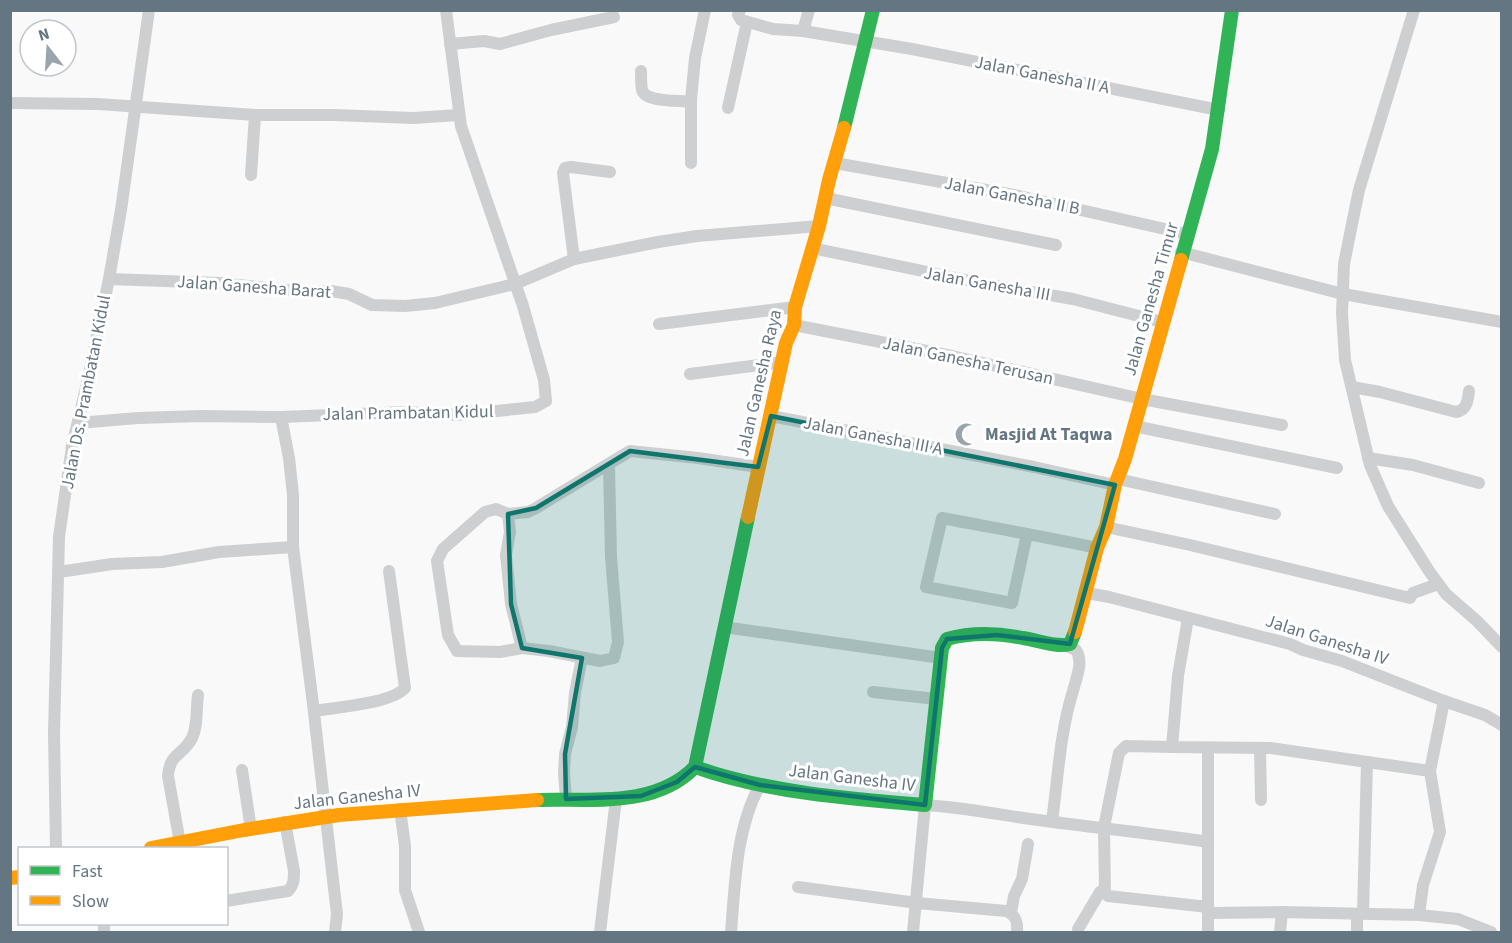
<svg xmlns="http://www.w3.org/2000/svg" width="1512" height="943" font-family="'Source Sans 3',sans-serif">
<style>
.lines{fill:none;stroke-linecap:round;stroke-linejoin:round}
.street{stroke:#cecfd0;stroke-width:12}
.fast{stroke:#30b455;stroke-width:14}
.slow{stroke:#ff9f0a;stroke-width:14}
.marked{fill:#0f766e;fill-opacity:0.2;stroke:#0f766e;stroke-width:4.5;stroke-linejoin:round}
.labels{text-anchor:middle;dominant-baseline:central;stroke-width:6;stroke-linejoin:round;paint-order:stroke}
.street-label{font-size:18px;fill:#657683;stroke:#fff}
.poi-label{font-size:18px;font-weight:bold;fill:#657683;stroke:#fff;text-anchor:start}
</style>
<rect width="100%" height="100%" fill="#f9f9f9"/>
<g class="lines">
<g class="street">
<polyline points="740,10 738,15 741,20 773,29 803,31 912,49 1219,110"/>
<polyline points="1414,10 1359,190 1352,224 1344,264 1342,313 1345,360 1370,465 1388,506 1429,571 1446,594 1477,621 1502,647"/>
<polyline points="803,31 809,10"/>
<polyline points="450,44 484,41 500,44 551,30 614,17"/>
<path d="M 641,71 C 641,77 641,84 642,90 C 646,103 680,100 691,102"/>
<polyline points="10,103 98,104 255,115 334,115 413,118 458,115"/>
<polyline points="728,108 747,22"/>
<polyline points="691,163 691,100 695,58 705,10"/>
<polyline points="835,163 1014,195 1187,234"/>
<polyline points="251,175 255,115"/>
<polyline points="825,198 1056,245"/>
<polyline points="812,248 985,284 1073,299 1162,322"/>
<polyline points="1181,252 1343,294 1502,322"/>
<polyline points="574,259 563,173 565,168 571,167 610,172"/>
<polyline points="109,279 220,283 297,291 331,291 349,294 372,305 405,306 435,303 515,284 574,259 658,242 697,236 819,226"/>
<polyline points="659,324 795,307"/>
<polyline points="794,325 952,356 1142,399 1282,425"/>
<polyline points="690,374 782,362"/>
<path d="M 1352,387 L 1380,392 L 1456,412 C 1467,410 1468,400 1469,391"/>
<polyline points="771,416 1034,467 1115,485"/>
<polyline points="281,417 289,458 293,495 293,547 313,704 333,880 337,914 335,932"/>
<polyline points="78,423 138,418 201,416 281,417 407,412 458,415 535,407 546,401 544,380 523,306 461,126 446,10"/>
<polyline points="1134,426 1337,468"/>
<polyline points="1368,458 1413,465 1479,483"/>
<polyline points="1118,479 1275,514"/>
<polyline points="508,514 496,509 485,512 443,549 437,561 448,635 457,651 500,652 522,648 549,651 600,661 614,658 618,642 611,557 609,465"/>
<polyline points="1106,527 1190,545 1410,598 1413,593 1438,584"/>
<path d="M 1027,534 L 1012,603 L 926,587 L 942,518 C 994,528 1046,537 1097,548"/>
<polyline points="59,572 112,564 162,562 219,552 293,547"/>
<polyline points="1087,593 1109,597 1290,644 1303,650 1342,661 1444,701 1485,715 1502,725"/>
<polyline points="1188,618 1178,676 1172,747 1270,748 1430,771"/>
<polyline points="724,627 941,658"/>
<polyline points="522,648 511,604 506,555 510,532 508,514 528,512 536,508 630,451 698,458 758,467"/>
<polyline points="873,692 936,699"/>
<path d="M 314,711 C 337,707 390,704 405,688 L 389,571"/>
<polyline points="1172,747 1126,746 1119,753 1104,827 1105,892 1108,896 1208,907"/>
<polyline points="1208,748 1208,932"/>
<polyline points="1260,748 1261,800"/>
<polyline points="242,770 251,829"/>
<polyline points="566,799 564,773 565,754 572,727 575,693 582,658"/>
<polyline points="400,809 405,846 405,890 419,932"/>
<path d="M 1052,821 C 1058,778 1060,732 1073,691 C 1076,678 1084,662 1076,650 L 1067,646"/>
<path d="M 180,843 L 168,776 C 170,752 183,756 192,738 C 198,726 196,709 198,695"/>
<polyline points="56,848 54,733 59,537 72,446 86,388 109,279 121,210 149,10"/>
<path d="M 798,887 L 917,903 L 1006,911 C 1016,915 1018,922 1017,932"/>
<path d="M 226,901 L 288,891 C 294,885 294,879 294,871 L 285,822"/>
<polyline points="1011,913 1014,896 1022,879 1028,844"/>
<polyline points="1208,913 1282,912 1419,915 1458,919 1491,932"/>
<polyline points="1363,913 1367,762"/>
<polyline points="1357,914 1357,932"/>
<polyline points="1419,915 1423,885 1440,832 1430,771 1444,701"/>
<polyline points="104,924 104,932"/>
<polyline points="1078,929 1100,892 1104,889"/>
<polyline points="600,932 616,799"/>
<path d="M 731,932 C 735,884 736,828 760,785"/>
<path d="M 913,932 L 925,805 C 960,807 995,814 1030,819 C 1089,827 1149,833 1208,842"/>
<polyline points="1280,932 1282,912"/>
</g>
<g class="fast">
<polyline points="844,128 873,10"/>
<polyline points="1181,260 1212,149 1232,10"/>
<path d="M 695,767 C 764,792 851,799 925,805 L 942,648 L 947,639 C 972,632 997,633 1023,638 C 1038,640 1056,648 1070,644 L 1075,632"/>
<path d="M 537,800 C 590,798 654,809 695,767 L 748,517"/>
</g>
<g class="slow">
<polyline points="748,517 786,343 794,325 795,307 819,226 829,180 844,128"/>
<polyline points="1075,632 1097,548 1106,527 1115,485 1125,459 1181,260"/>
<polyline points="151,848 244,830 339,815 537,800"/>
<polyline points="10,878 20,877"/>
</g>
</g>
<path class="marked" d="M 771,416 L 1115,485 L 1070,644 L 997,635 L 947,639 L 942,648 L 925,805 L 760,785 L 695,767 L 677,782 L 641,796 L 566,799 L 565,754 L 582,658 L 522,648 L 511,604 L 508,514 L 536,508 L 630,451 L 758,467 Z"/>
<defs>
<symbol id="mosque-bare" viewBox="-9 -9 18 18"><path d="M3.5-4.9A6 6 0 1 0 3.5 4.9A5 5 0 1 1 3.5-4.9Z" fill="#99a4ac" stroke="#fff" stroke-width="2.5" paint-order="stroke"/></symbol>
</defs>
<g fill-rule="evenodd">
<use href="#mosque-bare" x="950" y="418" width="33" height="33"/>
</g>
<g class="labels">
<g class="street-label">
<text transform="translate(1042 75) rotate(11)">Jalan Ganesha II A</text>
<text transform="translate(1012 196) rotate(11)">Jalan Ganesha II B</text>
<text transform="translate(987 284) rotate(10)">Jalan Ganesha III</text>
<text transform="translate(254 287) rotate(4)">Jalan Ganesha Barat</text>
<text transform="translate(1151 299) rotate(-74)">Jalan Ganesha Timur</text>
<text transform="translate(968 361) rotate(12)">Jalan Ganesha Terusan</text>
<text transform="translate(759 383) rotate(-77)">Jalan Ganesha Raya</text>
<text transform="translate(86 392) rotate(-79)">Jalan Ds. Prambatan Kidul</text>
<text transform="translate(408 413) rotate(-1)">Jalan Prambatan Kidul</text>
<text transform="translate(873 436) rotate(11)">Jalan Ganesha III A</text>
<text transform="translate(1327 640) rotate(18)">Jalan Ganesha IV</text>
<text transform="translate(852 778) rotate(7)">Jalan Ganesha IV</text>
<text transform="translate(357 797) rotate(-6)">Jalan Ganesha IV</text>
</g>
<g class="poi-label">
<text x="985" y="434">Masjid At Taqwa</text>
</g>
</g>
<rect width="1512" height="943" fill="none" stroke="#657683" stroke-width="24"/>
<rect x="18" y="847" width="210" height="78" fill="#ffffff" stroke="#c1c8cd" stroke-width="1.5"/>
<rect x="30" y="866" width="30" height="9" fill="#30b455" stroke="#c1c8cd" stroke-width="1.5"/>
<text x="72" y="877" font-size="18" fill="#657683">Fast</text>
<rect x="30" y="896" width="30" height="9" fill="#ff9f0a" stroke="#c1c8cd" stroke-width="1.5"/>
<text x="72" y="907" font-size="18" fill="#657683">Slow</text>
<g transform="translate(48 48) rotate(343)"><circle r="28" fill="#ffffff" stroke="#c1c8cd" stroke-width="1.5"/>
<path d="M0-4.5L10 22L0 15L-10 22Z" fill="#99a4ac"/>
<text y="-9" font-size="16" font-weight="bold" text-anchor="middle" fill="#657683">N</text>
</g>
</svg>
